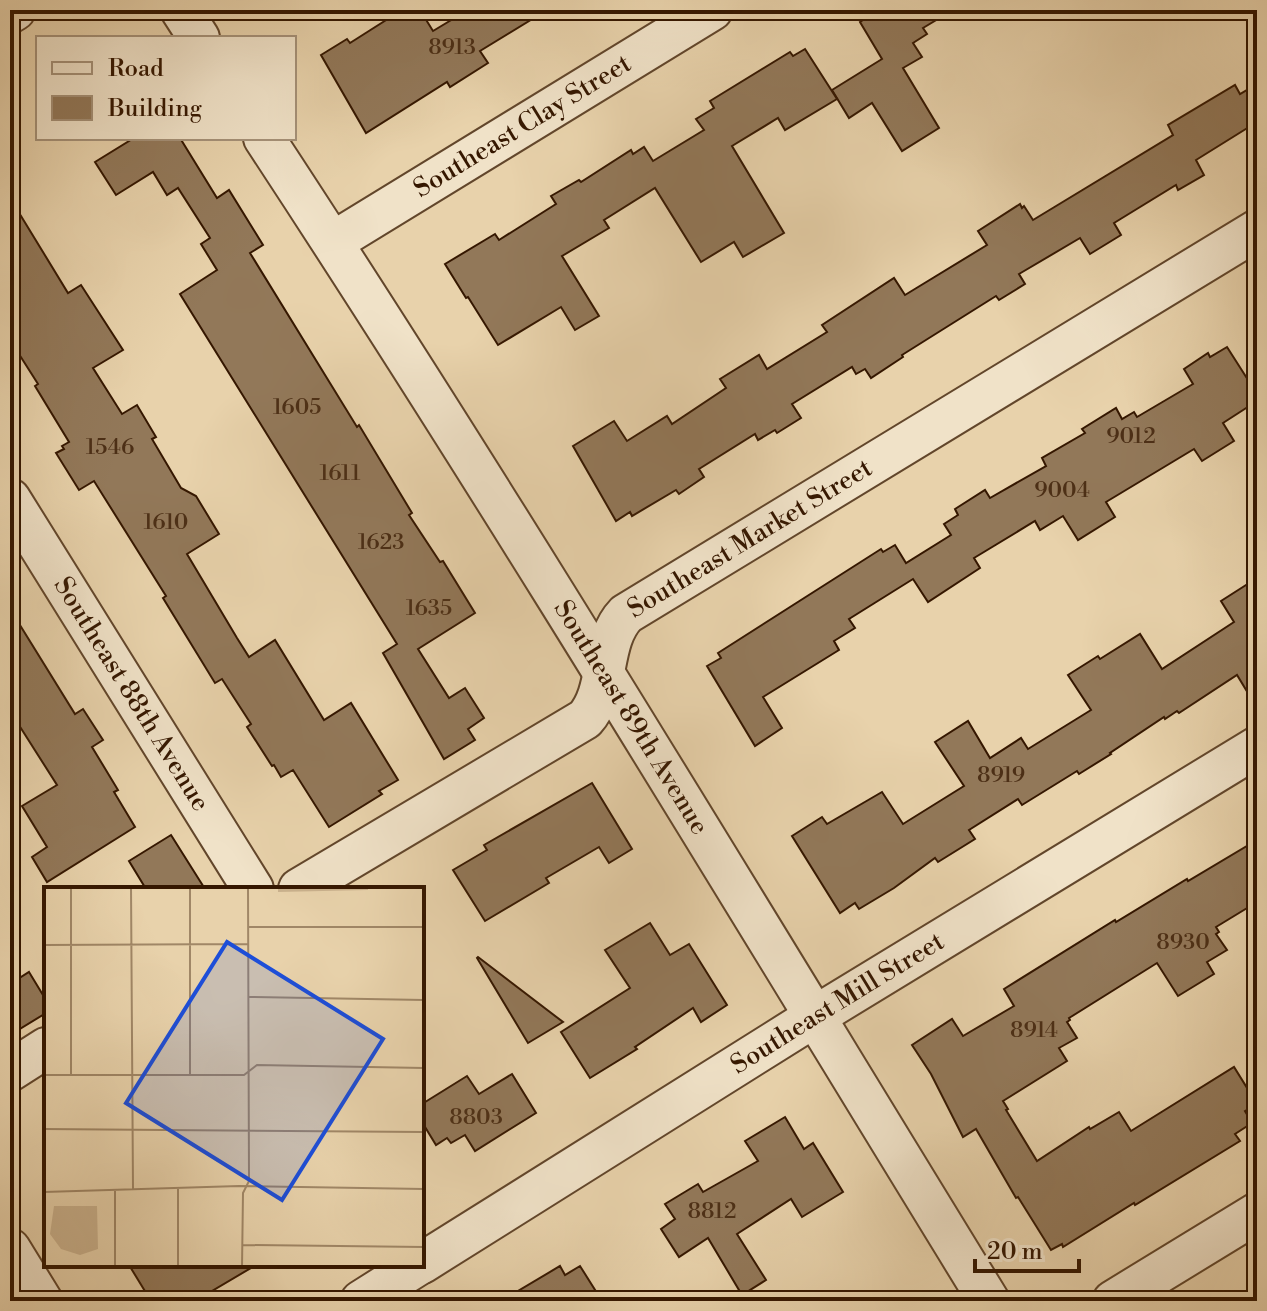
<svg xmlns="http://www.w3.org/2000/svg" width="1267" height="1311" font-family="'Libre Bodoni',serif">
<style>
.building{fill:#927859;stroke:#351700;stroke-width:2}
.lines{fill:none;stroke-linecap:round;stroke-linejoin:round}
.street-casing{stroke:#62462b;stroke-width:44}
.street{stroke:#f0e2c8;stroke-width:40}
.labels{text-anchor:middle;dominant-baseline:central;stroke-width:6;stroke-linejoin:round;paint-order:stroke}
.number-label{font-size:22px;fill:#4c2f16}
.street-label{font-size:26px;fill:#351700;stroke:#f0e2c8}
.inset-road{fill:none;stroke:#a08767;stroke-width:2}
.view{fill:#1d4ed8;fill-opacity:0.15;stroke:#1d4ed8;stroke-width:4}
.inset-edge{fill:none;stroke:#351700;stroke-width:4}
</style>
<rect width="100%" height="100%" fill="#e8d2ab"/>
<filter id="stains"><feTurbulence type="fractalNoise" baseFrequency=".0025" numOctaves="4"/><feColorMatrix values="0 0 0 0 .2 0 0 0 0 .09 0 0 0 0 .02 0 0 0 .5 -.17"/></filter>
<radialGradient id="worn" r=".72"><stop offset=".6" stop-color="#630" stop-opacity="0"/><stop offset="1" stop-color="#630" stop-opacity=".3"/></radialGradient>
<g class="building">
<polygon points="402,10 420,10 433,31 468,10 547,10 480,51 488,63 450,87 447,82 366,133 321,55 347,39 350,43"/>
<polygon points="878,10 953,10 923,28 927,34 913,43 922,57 903,68 939,128 902,151 872,103 849,118 832,90 882,59 860,22"/>
<polygon points="805,49 837,99 785,130 778,118 732,146 784,233 743,257 734,242 701,262 655,188 604,220 609,228 562,256 599,316 575,330 561,307 498,345 468,297 466,298 445,264 495,234 499,240 556,204 551,196 579,180 581,182 631,150 633,154 644,147 653,161 704,130 696,119 714,108 710,101 790,52 793,56"/>
<polygon points="1257,84 1257,122 1196,160 1204,175 1178,190 1176,185 1114,223 1121,235 1090,254 1080,238 1019,274 1025,284 999,300 996,296 902,355 903,357 871,378 865,369 856,374 852,367 792,404 801,418 777,433 775,430 758,440 755,434 699,469 704,477 679,494 676,490 632,516 630,512 616,521 573,446 614,421 627,441 667,416 672,424 726,388 720,379 759,355 767,369 827,332 822,325 894,278 905,295 987,245 978,231 1020,204 1022,208 1024,206 1033,220 1173,135 1168,125 1235,85 1240,94"/>
<polygon points="134,138 180,138 217,198 229,190 263,245 250,253 357,427 359,425 412,513 409,515 440,562 443,561 475,613 418,649 449,698 465,688 484,718 468,729 475,740 444,759 383,653 397,644 180,294 217,270 201,244 210,238 178,188 167,195 153,172 116,195 95,162"/>
<polygon points="10,198 68,293 81,285 123,350 93,368 122,414 137,405 156,437 152,439 181,488 196,496 219,534 187,554 237,638 249,657 275,640 324,720 351,703 398,780 379,791 382,794 329,827 293,770 281,777 274,765 272,766 247,727 251,724 222,679 215,683 163,598 166,596 94,481 79,490 56,453 64,449 62,446 69,442 35,386 38,384 10,340"/>
<polygon points="1227,347 1257,394 1257,401 1223,423 1234,441 1202,461 1194,449 1106,502 1115,517 1078,540 1063,516 1040,530 1035,521 974,558 980,568 928,602 913,579 849,619 855,628 834,641 839,650 763,697 782,728 755,746 707,666 721,658 718,653 881,549 883,552 895,545 906,563 951,535 944,524 958,515 955,509 985,490 990,498 1046,466 1042,458 1085,433 1082,429 1116,408 1122,419 1134,412 1137,417 1193,384 1184,369 1208,353 1210,357"/>
<polygon points="1257,578 1257,708 1237,675 1179,713 1177,711 1165,719 1164,717 1110,753 1111,754 1079,774 1077,771 1022,805 1018,799 969,830 975,839 938,862 935,858 894,888 859,909 855,903 840,913 792,836 822,817 827,824 882,792 903,824 964,786 935,742 968,721 990,758 1021,738 1028,749 1091,710 1068,675 1098,656 1100,659 1140,634 1162,669 1234,622 1221,601"/>
<polygon points="10,609 75,714 83,709 103,740 92,747 118,790 114,792 135,827 47,882 32,857 47,847 22,806 57,785 10,711"/>
<polygon points="592,783 632,849 609,863 599,847 546,878 549,883 485,921 453,870 487,850 484,845"/>
<polygon points="171,835 205,889 146,889 129,861"/>
<polygon points="1257,840 1257,902 1216,927 1219,932 1216,934 1227,950 1207,962 1214,974 1178,996 1157,963 1069,1018 1070,1020 1067,1022 1077,1038 1059,1048 1067,1061 1003,1101 1008,1109 1006,1110 1037,1161 1089,1127 1090,1129 1119,1112 1131,1131 1234,1067 1257,1104 1245,1111 1252,1123 1235,1134 1240,1141 1135,1205 1134,1203 1063,1247 1062,1244 1051,1250 1018,1197 1016,1198 976,1129 963,1137 931,1074 912,1045 952,1019 963,1036 1014,1006 1004,989 1115,920 1116,922 1187,879 1188,881"/>
<polygon points="650,923 670,955 689,944 727,1005 701,1022 693,1008 635,1047 637,1049 590,1078 561,1032 630,988 605,950"/>
<polygon points="478,957 563,1022 528,1043 477,958"/>
<polygon points="29,972 46,1000 46,1013 10,1035 10,984"/>
<polygon points="512,1074 536,1113 475,1151 465,1135 451,1143 447,1138 436,1145 422,1122 422,1104 467,1076 479,1094"/>
<polygon points="785,1117 804,1149 813,1143 843,1192 802,1217 791,1199 737,1234 766,1280 742,1295 708,1238 679,1257 661,1229 675,1219 665,1204 698,1184 703,1192 758,1161 745,1141"/>
<polygon points="129,1265 256,1265 195,1301 151,1301"/>
<polygon points="560,1266 565,1275 580,1266 602,1301 501,1301"/>
</g>
<g class="lines">
<defs>
<g id="street">
<polyline points="181,10 199,38"/>
<polyline points="10,13 15,10"/>
<path id="s1" d="M 264,138 C 515,520 750,912 989,1301"/>
<path id="s2" d="M 333,242 L 712,10"/>
<path id="s3" d="M 10,499 L 253,889"/>
<path id="s4" d="M 299,889 L 585,719 C 611,690 599,642 626,614 L 1257,230"/>
<polyline points="10,1071 46,1048"/>
<polyline points="10,1249 42,1301"/>
<path id="s5" d="M 422,1263 L 814,1017 L 1257,747"/>
<polyline points="361,1301 418,1265"/>
<polyline points="1113,1301 1257,1213"/>
</g>
</defs>
<use href="#street" class="street-casing"/>
<use href="#street" class="street"/>
</g>
<g class="labels">
<g class="number-label">
<text x="452" y="47">8913</text>
<text x="297" y="407">1605</text>
<text x="1131" y="436">9012</text>
<text x="110" y="447">1546</text>
<text x="340" y="473">1611</text>
<text x="1062" y="490">9004</text>
<text x="166" y="522">1610</text>
<text x="381" y="542">1623</text>
<text x="429" y="608">1635</text>
<text x="1001" y="775">8919</text>
<text x="1183" y="942">8930</text>
<text x="1034" y="1030">8914</text>
<text x="476" y="1117">8803</text>
<text x="712" y="1211">8812</text>
</g>
<g class="street-label">
<text stroke="none"><textPath href="#s2" startOffset="222">Southeast Clay Street</textPath></text>
<text stroke="none"><textPath href="#s4" startOffset="592">Southeast Market Street</textPath></text>
<text stroke="none"><textPath href="#s3" startOffset="230">Southeast 88th Avenue</textPath></text>
<text stroke="none"><textPath href="#s1" startOffset="686">Southeast 89th Avenue</textPath></text>
<text stroke="none"><textPath href="#s5" startOffset="490">Southeast Mill Street</textPath></text>
</g>
</g>
<g transform="translate(44 887)">
<rect width="380" height="380" fill="#e8d2ab"/>
<path d="M 234,0 L 324,0 L 324,3 L 234,5 ZM 10,319 L 53,319 L 54,362 L 36,368 L 17,362 L 6,347 Z" fill="#cab28e"/>
<path class="inset-road" d="M 87,0 L 89,302M 146,0 L 146,187M 204,40 L 380,40M 0,58 L 204,57M 205,110 L 380,113M 0,188 L 200,188 L 213,178 L 380,181M 27,188 L 27,0M 0,242 L 380,245M 0,305 L 195,299 L 380,302M 199,358 L 380,360M 71,380 L 71,303M 134,380 L 134,301M 198,380 L 199,306 L 205,294 L 204,0"/>
<path class="view" d="M 183,55 L 339,152 L 238,313 L 82,216 Z"/>
<rect width="380" height="380" class="inset-edge"/>
</g>
<rect width="1267" height="1311" fill="none" stroke="#e8d2ab" stroke-width="40"/>
<rect x="12" y="12" width="1243" height="1287" fill="none" stroke="#351700" stroke-width="4"/>
<rect x="20" y="20" width="1227" height="1271" fill="none" stroke="#351700" stroke-width="2"/>
<rect x="36" y="36" width="260" height="104" fill="#f0e2c8" stroke="#a59178" stroke-width="2"/>
<rect x="52" y="62" width="40" height="12" fill="#f0e2c8" stroke="#a59178" stroke-width="2"/>
<text x="108" y="76" font-size="24" fill="#351700">Road</text>
<rect x="52" y="96" width="40" height="24" fill="#927859" stroke="#a59178" stroke-width="2"/>
<text x="108" y="116" font-size="24" fill="#351700">Building</text>
<path d="M975 1259v12h104v-12" fill="none" stroke="#351700" stroke-width="4"/>
<text x="987" y="1259" font-size="24" fill="#351700" stroke="#f0e2c8" stroke-width="6" paint-order="stroke">20 m</text>
<rect width="100%" height="100%" filter="url(#stains)"/>
<rect width="100%" height="100%" fill="url(#worn)"/>
</svg>
